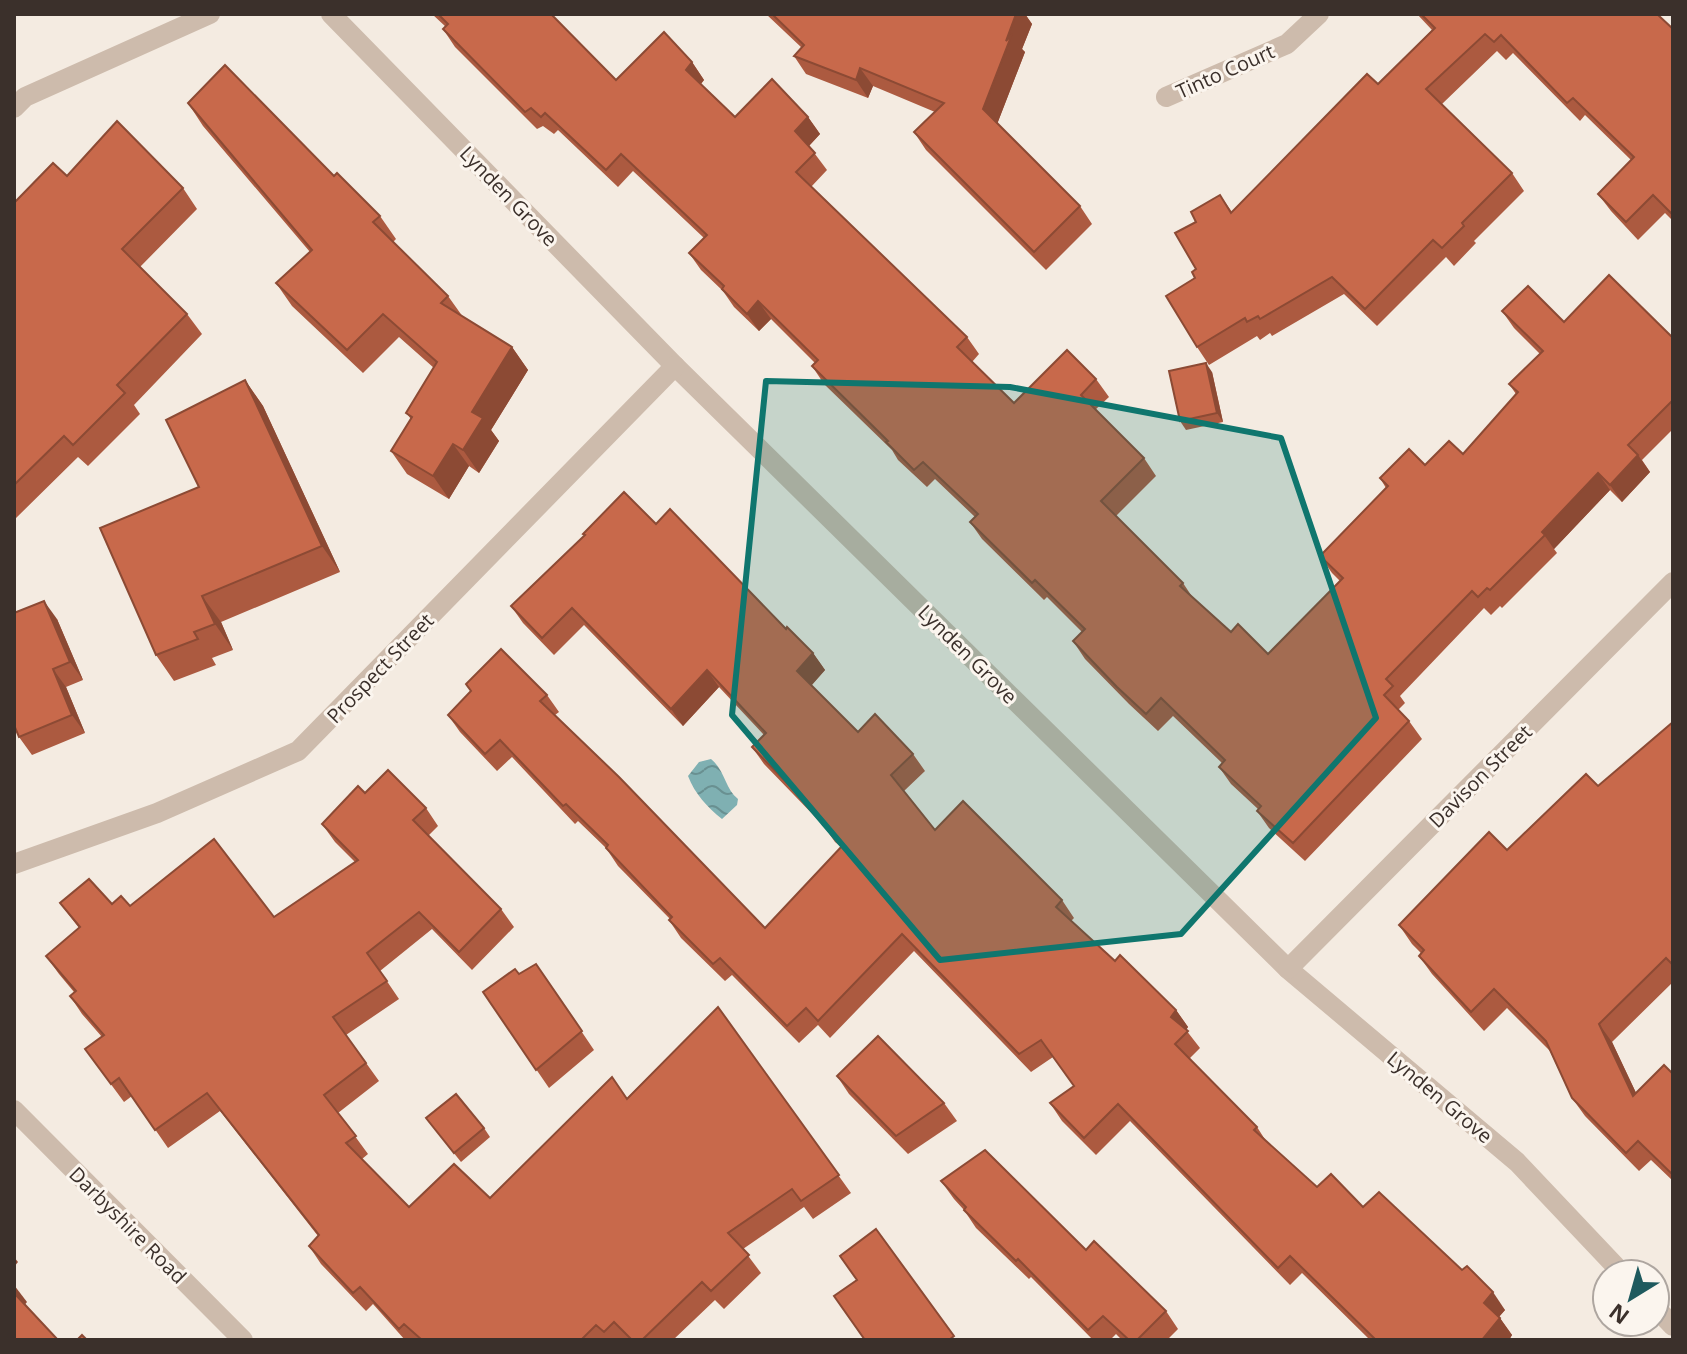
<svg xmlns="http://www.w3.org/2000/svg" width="1687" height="1354" font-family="'Open Sans',sans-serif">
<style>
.water{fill:url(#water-waves)}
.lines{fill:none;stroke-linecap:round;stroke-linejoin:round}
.street{stroke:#cdbbac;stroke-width:20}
.wall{fill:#ac5a40}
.shaded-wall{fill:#8c4a34}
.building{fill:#c8694b;stroke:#8c4a34;stroke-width:2}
.marked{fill:#0f766e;fill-opacity:0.2;stroke:#0f766e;stroke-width:6;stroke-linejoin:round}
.labels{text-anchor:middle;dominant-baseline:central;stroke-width:6;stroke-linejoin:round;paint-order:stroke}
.street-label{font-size:20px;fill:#3b302b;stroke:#fbf5ee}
</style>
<defs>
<pattern id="water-waves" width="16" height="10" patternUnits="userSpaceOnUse" patternTransform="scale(2)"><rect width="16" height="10" fill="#7fb0b2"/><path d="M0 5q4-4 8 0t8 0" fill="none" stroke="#699091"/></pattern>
</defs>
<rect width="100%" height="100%" fill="#f4ebe1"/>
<path class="water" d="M 711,759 C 725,770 725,789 738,799 L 737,805 L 722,819 C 707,807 695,794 688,776 L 699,762 Z"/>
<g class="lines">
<g class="street">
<polyline points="331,14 675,366 1288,969 1517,1162 1623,1274"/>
<polyline points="1166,97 1287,44 1319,14"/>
<polyline points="14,108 25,97 210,14"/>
<polyline points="14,864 157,813 298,751 675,366"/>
<polyline points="1288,969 1673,582"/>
<polyline points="14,1110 243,1340"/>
<polyline points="1655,1307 1673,1326"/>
</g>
</g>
<g class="wall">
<polygon points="432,14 551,14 616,80 692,62 704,80 701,84 735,117 808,117 820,134 809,146 827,170 811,187 967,337 979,354 972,362 1014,403 1096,379 1109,397 1095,410 1144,458 1156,476 1116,516 1183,583 1193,598 1231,632 1268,654 1340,581 1332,573 1320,556 1386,488 1380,478 1463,454 1516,394 1509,384 1540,354 1514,328 1502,311 1564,322 1673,338 1673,429 1642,460 1650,472 1622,502 1610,490 1554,549 1557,553 1502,608 1500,606 1491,615 1484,608 1400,696 1405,703 1398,710 1409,721 1422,739 1305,861 1269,828 1257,811 1258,809 1231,784 1219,767 1222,763 1173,716 1158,731 1129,704 1085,659 1073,641 1082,632 1047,597 1044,600 982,539 970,522 975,517 935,479 927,487 898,460 892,450 824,384 812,366 815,363 771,319 759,331 734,307 723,291 701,270 689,253 704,238 633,171 618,187 558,130 554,134 543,126 537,129 455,47 443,29 446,27"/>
<polygon points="766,14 1025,14 1032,24 1022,49 1025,52 997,124 1080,206 1092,224 1046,270 926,150 914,132 935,112 873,86 868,98 806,74 794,56 802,48"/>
<polygon points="1417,14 1657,14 1673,29 1673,221 1665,213 1638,240 1611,211 1598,194 1631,160 1585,115 1580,121 1513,53 1506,60 1497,51 1442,104 1512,173 1524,191 1474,241 1476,243 1454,266 1446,257 1377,326 1344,294 1272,336 1270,333 1260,340 1257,336 1209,365 1197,347 1196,222 1220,195 1232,212 1378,84 1432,30"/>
<polygon points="188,103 334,176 380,216 396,239 393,242 448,296 463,317 512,347 528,370 491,430 499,441 479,473 469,466 449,499 407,474 391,451 411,419 406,413 434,368 399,337 363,373 292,306 276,283 310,252 203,126"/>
<polygon points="67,176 183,188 197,209 140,267 187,314 202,334 134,405 140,414 88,466 78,457 14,520 14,203"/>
<polygon points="1212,372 1223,422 1186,430 1180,421"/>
<polygon points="245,380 263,406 340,572 221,622 233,650 212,658 216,665 174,681 156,655 199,487"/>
<polygon points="656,524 813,653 825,670 811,686 858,732 913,754 925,771 904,791 935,830 1062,900 1074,918 1071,921 1115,961 1176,1010 1188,1027 1186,1030 1200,1048 1189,1059 1257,1127 1266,1141 1317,1187 1363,1207 1505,1310 1499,1317 1512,1335 1509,1340 1370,1340 1302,1273 1290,1285 1130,1121 1096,1155 1062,1121 1050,1103 1074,1086 1053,1057 1031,1072 914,951 830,1038 818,1025 799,1043 732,975 725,981 681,938 669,920 670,919 618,866 606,848 578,821 575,824 512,757 497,771 460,732 448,715 547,695 559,712 555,715 765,928 841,847 835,842 823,825 764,764 752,747 764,735 719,687 683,726 584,625 554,655 523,623 511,606"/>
<polygon points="57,619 83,680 66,687 85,733 32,755 19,737"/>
<polygon points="1673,722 1673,982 1612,1042 1636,1093 1673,1074 1673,1181 1651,1160 1639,1171 1585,1116 1572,1098 1550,1051 1507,1008 1484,1031 1432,974 1419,956 1421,953 1412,944 1399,925 1598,786"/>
<polygon points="365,793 426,808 438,826 428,836 501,909 514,927 472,970 432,929 380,971 399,999 346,1035 379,1081 338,1113 368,1154 362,1159 409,1207 490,1198 627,1098 718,1007 851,1193 813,1219 804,1207 743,1249 761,1273 724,1309 715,1300 673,1340 405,1340 373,1304 366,1311 321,1264 309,1246 318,1236 220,1111 168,1148 132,1096 124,1102 85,1049 102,1037 82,1014 70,996 74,992 59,974 46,956 79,928 60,903 112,904 274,917 355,862 335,842 322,824"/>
<polygon points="536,964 594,1050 549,1088 483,992 519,974"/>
<polygon points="837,1076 944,1103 957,1121 908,1154 849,1094"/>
<polygon points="426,1118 484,1128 490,1137 461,1162"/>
<polygon points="941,1181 1086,1250 1166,1311 1178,1329 1167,1340 1122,1340 1116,1334 1110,1340 1093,1340 1031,1277 1029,1279 976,1228 964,1210 954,1199"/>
</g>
<g class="shaded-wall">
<polygon points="1016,14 1025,14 1032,24 1022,49 1025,52 996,127 983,109 1006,41"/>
<polygon points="692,62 704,80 698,87 686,70"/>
<polygon points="860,68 873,86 868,98 856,80"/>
<polygon points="808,117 820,134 807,148 795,131"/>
<polygon points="758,301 771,319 759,331 747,314"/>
<polygon points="512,347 528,370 491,430 499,441 479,473 463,450 472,412"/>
<polygon points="1206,363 1212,372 1223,422 1217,413"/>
<polygon points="245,380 263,406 340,572 322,546"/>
<polygon points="453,444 469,466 449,499 433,476"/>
<polygon points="1638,455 1650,472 1622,502 1610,485"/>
<polygon points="1598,473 1610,490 1554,549 1542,532"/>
<polygon points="202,596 221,622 233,650 215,624"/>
<polygon points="44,601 57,619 83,680 70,662"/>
<polygon points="813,653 825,670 809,688 797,671"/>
<polygon points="53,669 66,687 85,733 72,715"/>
<polygon points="707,670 719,687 683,726 671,709"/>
<polygon points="1176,1010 1188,1027 1183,1034 1171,1017"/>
<polygon points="1599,1024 1612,1042 1646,1114 1633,1096"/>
<polygon points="14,1257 18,1262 14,1267"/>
<polygon points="14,1285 27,1302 23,1307 14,1294"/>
<polygon points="1493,1292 1505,1310 1496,1320 1484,1303"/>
<polygon points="1500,1318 1512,1335 1509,1340 1482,1340"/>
</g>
<g class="building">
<polygon points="438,14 551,14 616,80 664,32 692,62 686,70 735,117 772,79 808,117 795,131 815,153 796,172 967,337 957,347 1014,403 1067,350 1096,379 1081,395 1144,458 1101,501 1183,583 1180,586 1231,632 1238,624 1268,654 1343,578 1320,556 1388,486 1380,478 1409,449 1425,465 1449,441 1463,454 1518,392 1509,384 1543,351 1502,311 1528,286 1564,322 1609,275 1673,338 1673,400 1628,445 1638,455 1610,485 1598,473 1542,532 1545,535 1490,590 1487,588 1478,597 1472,591 1386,679 1393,686 1384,695 1409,721 1293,843 1257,811 1261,806 1219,767 1225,760 1161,698 1146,714 1117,687 1073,641 1085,629 1035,580 1032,583 970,522 978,514 923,462 914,470 886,442 888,441 812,366 818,360 758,301 747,314 722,289 724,286 689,253 707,235 621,154 606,170 545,113 541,117 531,108 525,112 443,29 448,24"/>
<polygon points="772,14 1016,14 1006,41 1012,34 983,109 1080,206 1034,252 914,132 944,103 860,68 856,80 794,56 804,45"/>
<polygon points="1421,14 1657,14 1673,29 1673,215 1653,195 1626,222 1598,194 1634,157 1573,98 1567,103 1501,35 1494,42 1485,34 1426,89 1512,173 1462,223 1464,226 1442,248 1433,240 1365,309 1332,277 1260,319 1258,316 1247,322 1245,318 1197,347 1166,296 1195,278 1192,272 1196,269 1175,233 1196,222 1191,212 1220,195 1231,213 1367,74 1378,84 1435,28"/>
<polygon points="225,65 334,176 337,173 380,216 373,222 448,296 441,303 512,347 472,412 483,418 463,450 453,444 433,476 391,451 412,417 406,413 437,362 383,314 347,350 276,283 312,250 188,103"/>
<polygon points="117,121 183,188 122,249 187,314 117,385 125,393 73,445 64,436 14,485 14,203 53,163 67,176"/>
<polygon points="1206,363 1217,413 1180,421 1169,371"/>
<polygon points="245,380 322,546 202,596 215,624 194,632 198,639 156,655 100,528 199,487 166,420"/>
<polygon points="624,492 656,524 670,509 786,629 787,627 813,653 797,671 858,732 875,714 913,754 891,775 935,830 963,801 1062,900 1056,907 1115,961 1120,955 1176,1010 1171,1017 1188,1031 1175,1044 1257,1127 1254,1130 1317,1187 1331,1174 1363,1207 1379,1192 1462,1270 1467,1266 1493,1292 1484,1303 1500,1318 1482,1340 1376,1340 1290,1256 1278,1268 1118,1104 1084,1138 1050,1103 1074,1086 1041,1040 1019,1054 902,934 818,1021 806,1008 787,1026 720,958 713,964 669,920 672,917 606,848 608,845 566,804 563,806 500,740 485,754 448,715 471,691 466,684 501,649 547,695 540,701 619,777 765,928 843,845 823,825 826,823 752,747 766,733 707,670 671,709 572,608 542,638 511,606 585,535 583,534"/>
<polygon points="44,601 70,662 53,669 72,715 19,737 14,725 14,613"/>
<polygon points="1673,722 1673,965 1666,958 1599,1024 1633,1096 1664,1065 1673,1074 1673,1175 1638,1141 1626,1153 1572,1098 1546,1041 1494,989 1471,1012 1419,956 1424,950 1399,925 1489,832 1507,850 1586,774 1598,786"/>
<polygon points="388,770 426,808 413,820 501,909 459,952 419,912 367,953 387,981 333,1017 366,1063 324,1095 356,1136 346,1143 409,1207 454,1164 490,1198 612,1077 627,1099 718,1007 839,1175 801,1201 792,1189 728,1233 749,1255 711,1291 702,1282 642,1340 632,1340 614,1322 604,1332 596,1325 581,1340 422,1340 404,1324 399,1329 360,1287 353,1293 309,1246 319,1235 207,1093 155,1130 119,1078 111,1084 85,1049 104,1035 70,996 76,991 46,956 80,927 60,903 89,879 112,904 121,896 130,906 214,839 274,917 358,860 322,824 358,786 365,793"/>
<polygon points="536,964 582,1031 536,1070 483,992 515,969 519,974"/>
<polygon points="878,1036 944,1103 896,1136 837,1076"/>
<polygon points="456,1094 484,1128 454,1153 426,1118"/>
<polygon points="985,1150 1086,1250 1094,1241 1166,1311 1137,1340 1129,1340 1103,1316 1088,1330 1018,1259 1016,1261 964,1210 966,1207 941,1181"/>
<polygon points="876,1229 954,1336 949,1340 865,1340 834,1296 857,1280 840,1256"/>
<polygon points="14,1293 58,1340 14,1340"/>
<polygon points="82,1335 87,1340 77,1340"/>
</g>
<path class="marked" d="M 766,381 L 1010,387 L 1281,438 L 1376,718 L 1181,934 L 940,960 L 732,715 Z"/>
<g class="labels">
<g class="street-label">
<text transform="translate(1225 71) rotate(-24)">Tinto Court</text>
<text transform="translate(509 196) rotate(46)">Lynden Grove</text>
<text transform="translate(968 654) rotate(45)">Lynden Grove</text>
<text transform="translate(380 668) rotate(-46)">Prospect Street</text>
<text transform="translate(1480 776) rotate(-45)">Davison Street</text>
<text transform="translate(1440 1097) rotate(40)">Lynden Grove</text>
<text transform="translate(128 1225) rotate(45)">Darbyshire Road</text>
</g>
</g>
<rect width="1687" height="1354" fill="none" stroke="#3b302b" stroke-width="32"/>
<g transform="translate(1631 1298) rotate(217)"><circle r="38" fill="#fbf5ee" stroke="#aea6a0" stroke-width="2"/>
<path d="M0-6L14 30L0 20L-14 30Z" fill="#1f5a5e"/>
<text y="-12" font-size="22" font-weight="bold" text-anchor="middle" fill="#3b302b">N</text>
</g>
</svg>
